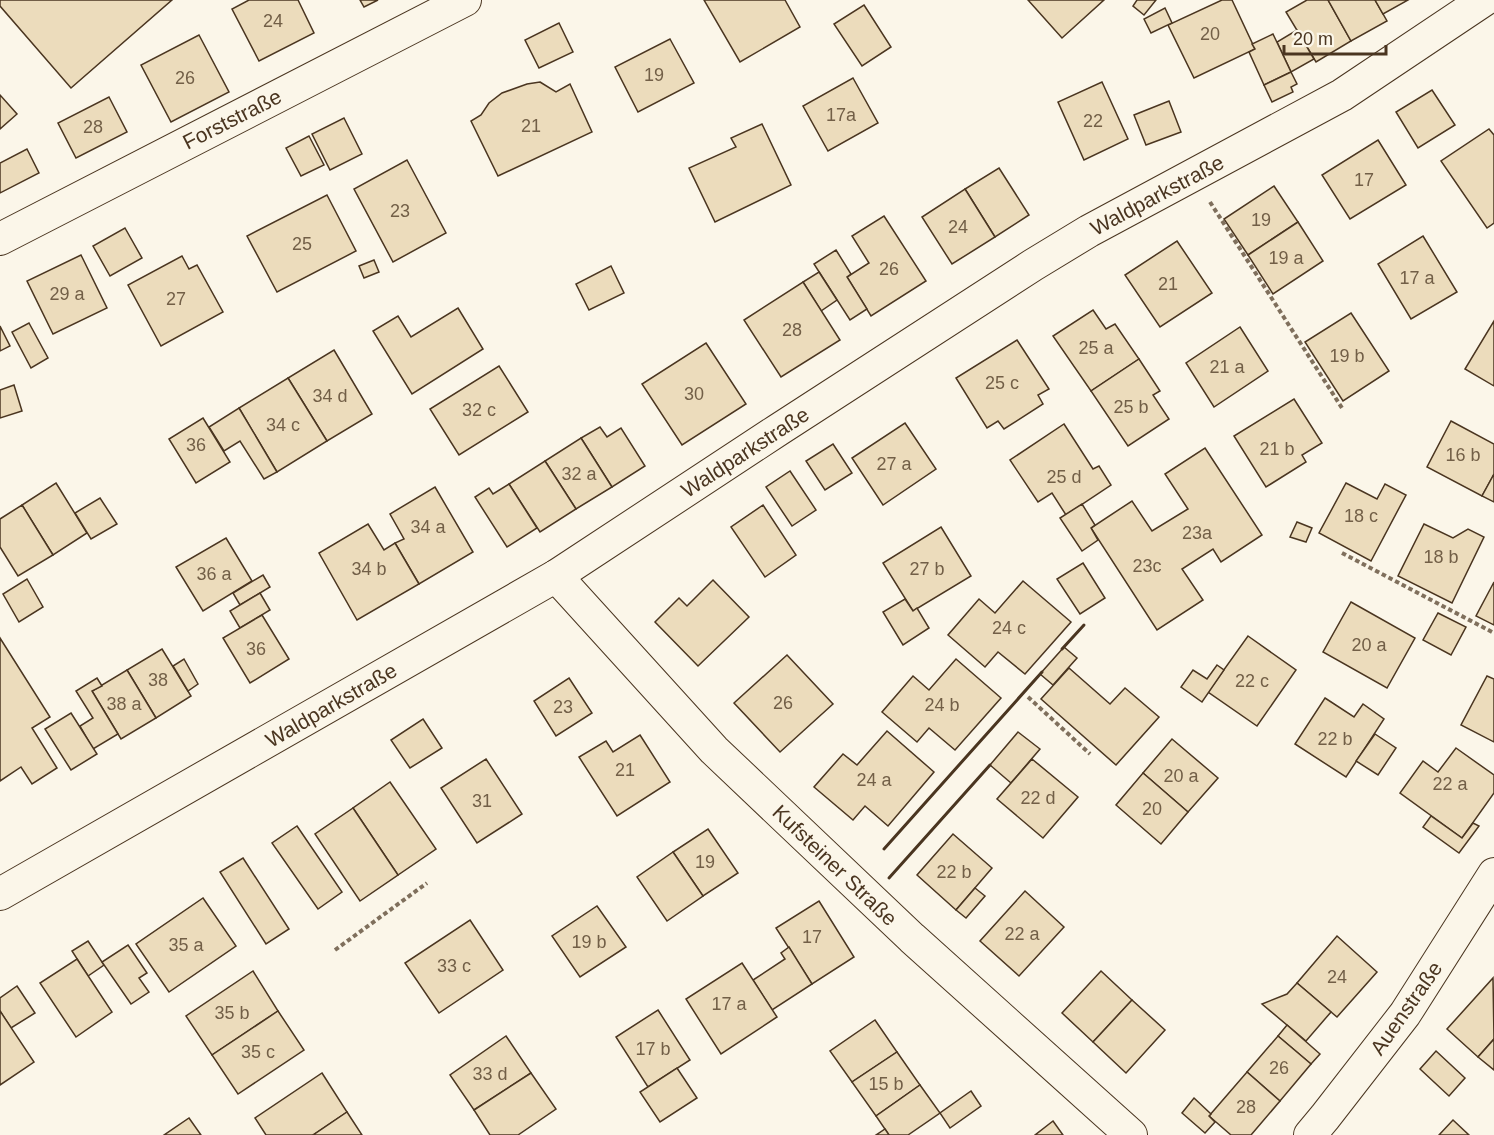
<svg xmlns="http://www.w3.org/2000/svg" width="1494" height="1135" font-family="Helvetica,sans-serif">
<style>
.building{fill:#ecdcbc;stroke:#4a3520;stroke-width:1.5}
.lines{fill:none;stroke-linecap:round;stroke-linejoin:round}
.street-casing{stroke:#4a3520;stroke-width:34}
.path{stroke:#7f6f5c;stroke-width:4;stroke-dasharray:4.5 3;stroke-linecap:butt}
.street{stroke:#fbf6e9;stroke-width:32}
.wall{stroke:#4a3520;stroke-width:3}
.labels{text-anchor:middle;dominant-baseline:central;stroke-width:4.5;stroke-linejoin:round;paint-order:stroke}
.number-label{font-size:18px;fill:#725f47}
.street-label{font-size:21px;fill:#4a3520;stroke:#fbf6e9}
</style>
<rect width="100%" height="100%" fill="#fbf6e9"/>
<g class="building">
<polygon points="0,0 172,0 71,88 0,6"/>
<polygon points="249,0 298,0 314,33 259,61 232,9"/>
<polygon points="360,0 378,0 364,7"/>
<polygon points="704,0 785,0 800,27 740,62"/>
<polygon points="1028,0 1104,0 1062,38"/>
<polygon points="1137,0 1156,0 1144,15 1133,6"/>
<polygon points="1222,0 1232,0 1255,49 1194,78 1168,25"/>
<polygon points="1307,0 1328,0 1351,41 1316,62 1286,12"/>
<polygon points="1328,0 1375,0 1387,21 1351,41"/>
<polygon points="1375,0 1408,0 1383,14"/>
<polygon points="864,5 891,47 862,66 834,24"/>
<polygon points="1165,8 1172,23 1151,33 1144,19"/>
<polygon points="559,23 573,52 539,68 525,40"/>
<polygon points="1297,30 1314,59 1291,72 1277,42"/>
<polygon points="1273,34 1291,72 1264,85 1249,52 1255,49 1252,44"/>
<polygon points="199,35 229,92 171,122 141,65"/>
<polygon points="670,39 694,83 638,112 615,67"/>
<polygon points="1291,72 1297,84 1291,87 1293,92 1272,102 1264,85"/>
<polygon points="853,78 878,123 828,151 803,106"/>
<polygon points="540,82 556,92 570,84 592,132 498,176 471,121 481,115 489,103 502,93 527,84"/>
<polygon points="1102,82 1128,139 1084,160 1058,102"/>
<polygon points="1432,90 1455,125 1418,148 1396,112"/>
<polygon points="0,95 17,114 0,129"/>
<polygon points="109,97 127,132 76,158 58,123"/>
<polygon points="1169,101 1181,132 1146,145 1134,115"/>
<polygon points="344,118 362,154 330,170 312,134"/>
<polygon points="762,124 791,185 715,222 689,168 736,147 731,138"/>
<polygon points="1489,129 1494,135 1494,223 1487,228 1441,161"/>
<polygon points="309,136 324,165 301,176 286,148"/>
<polygon points="1378,140 1406,185 1350,219 1322,175"/>
<polygon points="27,149 39,173 0,193 0,163"/>
<polygon points="407,160 446,233 393,262 354,189"/>
<polygon points="999,168 1029,215 995,237 965,189"/>
<polygon points="1274,186 1298,222 1248,255 1224,219"/>
<polygon points="965,189 995,237 952,264 922,217"/>
<polygon points="327,195 356,251 277,292 247,236"/>
<polygon points="884,216 926,281 871,316 847,277 869,263 852,236"/>
<polygon points="1298,222 1323,261 1273,294 1248,255"/>
<polygon points="125,228 142,258 110,276 93,246"/>
<polygon points="1423,236 1457,292 1411,319 1378,264"/>
<polygon points="1177,241 1212,293 1160,327 1125,275"/>
<polygon points="836,250 851,274 847,277 867,309 850,320 814,264"/>
<polygon points="81,255 107,308 53,334 27,281"/>
<polygon points="182,256 189,269 197,265 223,312 161,346 128,285"/>
<polygon points="374,260 379,272 364,278 359,266"/>
<polygon points="611,266 624,293 589,310 576,284"/>
<polygon points="819,272 837,300 821,311 803,282"/>
<polygon points="803,282 840,340 781,377 744,320"/>
<polygon points="458,308 483,349 412,394 373,331 398,316 411,337"/>
<polygon points="1093,310 1106,329 1115,324 1139,359 1091,391 1053,336"/>
<polygon points="1351,313 1389,371 1343,401 1305,342"/>
<polygon points="1494,321 1494,386 1465,369"/>
<polygon points="29,323 48,358 31,368 12,332"/>
<polygon points="0,326 10,346 0,351"/>
<polygon points="1240,327 1268,371 1214,407 1186,363"/>
<polygon points="1017,340 1049,389 1038,395 1043,404 1004,429 998,421 987,428 956,378"/>
<polygon points="706,343 746,404 682,445 642,384"/>
<polygon points="334,350 372,414 327,441 288,378"/>
<polygon points="1139,359 1160,391 1153,395 1169,419 1128,446 1091,391"/>
<polygon points="499,366 528,412 459,455 430,409"/>
<polygon points="288,378 327,441 277,472 239,408"/>
<polygon points="14,385 22,411 0,418 0,390"/>
<polygon points="1294,399 1322,443 1302,455 1306,462 1266,487 1234,436"/>
<polygon points="239,408 277,472 264,479 240,441 224,451 209,427"/>
<polygon points="203,418 230,462 196,483 169,439"/>
<polygon points="1451,421 1494,444 1494,474 1482,496 1427,467"/>
<polygon points="905,423 936,469 883,505 852,458"/>
<polygon points="1064,424 1093,469 1099,466 1111,485 1066,515 1052,493 1038,502 1010,460"/>
<polygon points="600,427 607,437 621,428 645,466 612,487 581,438"/>
<polygon points="581,438 612,487 576,509 545,461"/>
<polygon points="833,444 852,473 825,490 806,461"/>
<polygon points="1205,448 1262,535 1221,562 1213,549 1182,569 1203,600 1157,630 1091,528 1132,501 1152,531 1188,509 1165,474"/>
<polygon points="545,461 576,509 540,532 509,484"/>
<polygon points="790,471 816,510 792,526 766,487"/>
<polygon points="1494,474 1494,502 1482,496"/>
<polygon points="56,483 87,533 53,555 22,505"/>
<polygon points="1346,483 1377,499 1385,484 1406,495 1371,561 1319,533"/>
<polygon points="509,484 537,528 507,547 475,497 489,488 493,494"/>
<polygon points="435,487 473,552 419,584 395,543 404,539 390,514"/>
<polygon points="100,498 117,524 91,539 75,513"/>
<polygon points="1082,504 1095,525 1091,528 1098,540 1082,551 1060,518"/>
<polygon points="22,505 53,555 18,576 0,547 0,519"/>
<polygon points="763,505 796,555 765,577 731,527"/>
<polygon points="1297,522 1312,528 1306,542 1290,537"/>
<polygon points="368,524 384,550 395,543 419,584 357,620 319,553"/>
<polygon points="1424,524 1453,538 1468,529 1484,537 1452,603 1398,576"/>
<polygon points="941,527 971,576 913,611 883,563"/>
<polygon points="226,538 252,581 203,611 176,567"/>
<polygon points="1083,563 1105,598 1080,614 1057,579"/>
<polygon points="263,575 270,587 240,605 233,593"/>
<polygon points="27,579 43,607 19,622 3,594"/>
<polygon points="713,580 749,617 698,666 655,622 679,598 687,606"/>
<polygon points="1023,581 1071,622 1025,674 998,652 985,667 948,635 979,599 995,613"/>
<polygon points="1494,582 1494,625 1476,616"/>
<polygon points="260,593 270,610 240,628 230,611"/>
<polygon points="905,599 913,611 917,608 929,628 903,645 883,612"/>
<polygon points="1351,602 1415,638 1387,688 1323,652"/>
<polygon points="1438,613 1466,627 1451,655 1423,640"/>
<polygon points="262,615 289,659 250,683 223,638"/>
<polygon points="1248,636 1296,670 1257,726 1208,692"/>
<polygon points="0,638 50,717 32,728 57,768 32,784 21,767 0,781"/>
<polygon points="1064,647 1077,658 1053,685 1040,674"/>
<polygon points="162,649 191,696 156,718 127,670"/>
<polygon points="787,655 833,704 780,752 734,703"/>
<polygon points="184,659 198,684 188,691 173,666"/>
<polygon points="956,659 1001,698 955,750 929,728 917,742 882,712 913,676 929,690"/>
<polygon points="1217,665 1224,670 1202,702 1181,687 1193,670 1207,679"/>
<polygon points="1069,668 1110,704 1125,688 1159,717 1116,765 1041,699"/>
<polygon points="127,670 156,718 121,739 92,691"/>
<polygon points="1487,676 1494,679 1494,742 1461,725"/>
<polygon points="97,678 102,686 92,691 118,734 93,749 80,726 93,718 76,691"/>
<polygon points="569,678 592,713 556,736 534,701"/>
<polygon points="1325,698 1354,717 1363,704 1384,719 1346,777 1295,744"/>
<polygon points="71,713 97,754 71,770 45,729"/>
<polygon points="423,719 442,748 410,768 391,740"/>
<polygon points="887,731 934,772 888,826 865,806 853,820 814,787 843,754 857,765"/>
<polygon points="1018,732 1040,749 1011,783 990,765"/>
<polygon points="1375,734 1396,748 1378,775 1356,761"/>
<polygon points="640,735 670,782 617,816 579,757 606,741 613,752"/>
<polygon points="1172,739 1218,778 1188,812 1143,773"/>
<polygon points="1456,748 1494,775 1494,793 1462,838 1400,793 1423,761 1438,772"/>
<polygon points="486,759 522,814 477,843 441,788"/>
<polygon points="1032,759 1078,797 1043,838 997,799"/>
<polygon points="1143,773 1188,812 1161,844 1116,805"/>
<polygon points="390,782 436,849 398,875 353,808"/>
<polygon points="353,808 398,875 360,901 315,834"/>
<polygon points="1431,816 1462,838 1473,823 1479,826 1459,853 1423,827"/>
<polygon points="297,826 342,892 318,909 272,843"/>
<polygon points="708,829 738,873 703,896 673,852"/>
<polygon points="953,834 992,868 956,910 917,875"/>
<polygon points="673,852 703,896 667,921 637,877"/>
<polygon points="243,858 289,929 266,944 220,872"/>
<polygon points="975,888 985,896 966,918 956,910"/>
<polygon points="1025,891 1064,927 1019,976 980,941"/>
<polygon points="203,898 236,946 169,992 136,944"/>
<polygon points="819,901 854,957 812,984 776,928"/>
<polygon points="597,906 626,947 580,977 552,936"/>
<polygon points="470,920 503,970 439,1013 405,963"/>
<polygon points="1337,936 1377,972 1337,1017 1297,983"/>
<polygon points="88,941 104,965 88,976 72,951"/>
<polygon points="128,945 147,973 139,978 149,992 131,1004 102,962"/>
<polygon points="789,947 812,984 772,1010 753,980 785,959 781,953"/>
<polygon points="77,959 112,1012 76,1037 40,983"/>
<polygon points="742,963 777,1017 721,1054 686,999"/>
<polygon points="253,971 278,1011 212,1055 186,1016"/>
<polygon points="1101,971 1132,1000 1093,1042 1062,1013"/>
<polygon points="1493,978 1494,1039 1478,1057 1447,1029"/>
<polygon points="1297,983 1331,1012 1306,1041 1262,1004 1287,994"/>
<polygon points="17,986 35,1013 11,1028 0,1011 0,998"/>
<polygon points="1132,1000 1165,1030 1126,1073 1093,1042"/>
<polygon points="658,1010 690,1060 648,1087 616,1037"/>
<polygon points="0,1011 34,1062 0,1085"/>
<polygon points="278,1011 304,1050 238,1094 212,1055"/>
<polygon points="875,1020 897,1052 852,1082 830,1051"/>
<polygon points="1287,1025 1320,1054 1311,1064 1278,1036"/>
<polygon points="506,1036 531,1073 474,1110 450,1075"/>
<polygon points="1278,1036 1311,1064 1280,1101 1247,1072"/>
<polygon points="1494,1039 1494,1070 1478,1057"/>
<polygon points="1436,1051 1465,1078 1449,1096 1420,1069"/>
<polygon points="897,1052 920,1085 876,1116 852,1082"/>
<polygon points="677,1068 697,1098 660,1122 640,1092"/>
<polygon points="1247,1072 1280,1101 1251,1135 1231,1135 1209,1116"/>
<polygon points="322,1073 347,1112 313,1135 266,1135 255,1118"/>
<polygon points="531,1073 556,1109 518,1135 490,1135 474,1110"/>
<polygon points="920,1085 940,1113 908,1135 889,1135 876,1116"/>
<polygon points="971,1091 981,1106 950,1128 940,1113"/>
<polygon points="1194,1098 1211,1114 1209,1116 1215,1122 1205,1133 1182,1113"/>
<polygon points="347,1112 362,1135 313,1135"/>
<polygon points="189,1118 201,1135 164,1135"/>
<polygon points="1453,1120 1469,1135 1439,1135"/>
<polygon points="1053,1121 1063,1135 1035,1135"/>
<polygon points="885,1129 889,1135 876,1135"/>
</g>
<g class="lines">
<defs>
<g id="street">
<polyline points="0,239 465,0"/>
<polyline points="556,576 714,750 912,938 1131,1135"/>
<polyline points="0,894 556,576 778,430 1033,265 1089,231 1342,95 1484,0"/>
<polyline points="1310,1135 1325,1117 1405,1014 1494,874"/>
</g>
</defs>
<use href="#street" class="street-casing"/>
<g class="path">
<polyline points="1210,202 1342,408"/>
<polyline points="1342,553 1494,633"/>
<polyline points="1028,697 1090,754"/>
<polyline points="335,950 427,883"/>
</g>
<use href="#street" class="street"/>
<g class="wall">
<polyline points="1062,649 1084,625"/>
<polyline points="884,849 1042,672"/>
<polyline points="889,878 990,765"/>
</g>
</g>
<g class="labels">
<g class="number-label">
<text x="273" y="21">24</text>
<text x="1210" y="34">20</text>
<text x="654" y="75">19</text>
<text x="185" y="78">26</text>
<text x="841" y="115">17a</text>
<text x="1093" y="121">22</text>
<text x="531" y="126">21</text>
<text x="93" y="127">28</text>
<text x="1364" y="180">17</text>
<text x="400" y="211">23</text>
<text x="1261" y="220">19</text>
<text x="958" y="227">24</text>
<text x="302" y="244">25</text>
<text x="1286" y="258">19 a</text>
<text x="889" y="269">26</text>
<text x="1417" y="278">17 a</text>
<text x="1168" y="284">21</text>
<text x="67" y="294">29 a</text>
<text x="176" y="299">27</text>
<text x="792" y="330">28</text>
<text x="1096" y="348">25 a</text>
<text x="1347" y="356">19 b</text>
<text x="1227" y="367">21 a</text>
<text x="1002" y="383">25 c</text>
<text x="694" y="394">30</text>
<text x="330" y="396">34 d</text>
<text x="1131" y="407">25 b</text>
<text x="479" y="410">32 c</text>
<text x="283" y="425">34 c</text>
<text x="196" y="445">36</text>
<text x="1277" y="449">21 b</text>
<text x="1463" y="455">16 b</text>
<text x="894" y="464">27 a</text>
<text x="579" y="474">32 a</text>
<text x="1064" y="477">25 d</text>
<text x="1361" y="516">18 c</text>
<text x="428" y="527">34 a</text>
<text x="1197" y="533">23a</text>
<text x="1441" y="557">18 b</text>
<text x="1147" y="566">23c</text>
<text x="369" y="569">34 b</text>
<text x="927" y="569">27 b</text>
<text x="214" y="574">36 a</text>
<text x="1009" y="628">24 c</text>
<text x="1369" y="645">20 a</text>
<text x="256" y="649">36</text>
<text x="158" y="680">38</text>
<text x="1252" y="681">22 c</text>
<text x="783" y="703">26</text>
<text x="124" y="704">38 a</text>
<text x="942" y="705">24 b</text>
<text x="563" y="707">23</text>
<text x="1335" y="739">22 b</text>
<text x="625" y="770">21</text>
<text x="1181" y="776">20 a</text>
<text x="874" y="780">24 a</text>
<text x="1450" y="784">22 a</text>
<text x="1038" y="798">22 d</text>
<text x="482" y="801">31</text>
<text x="1152" y="809">20</text>
<text x="705" y="862">19</text>
<text x="954" y="872">22 b</text>
<text x="1022" y="934">22 a</text>
<text x="812" y="937">17</text>
<text x="589" y="942">19 b</text>
<text x="186" y="945">35 a</text>
<text x="454" y="966">33 c</text>
<text x="1337" y="977">24</text>
<text x="729" y="1004">17 a</text>
<text x="232" y="1013">35 b</text>
<text x="653" y="1049">17 b</text>
<text x="258" y="1052">35 c</text>
<text x="1279" y="1068">26</text>
<text x="490" y="1074">33 d</text>
<text x="886" y="1084">15 b</text>
<text x="1246" y="1107">28</text>
</g>
<g class="street-label">
<text transform="translate(232 119) rotate(-27)">Forststraße</text>
<text transform="translate(1157 195) rotate(-28)">Waldparkstraße</text>
<text transform="translate(745 452) rotate(-33)">Waldparkstraße</text>
<text transform="translate(331 705) rotate(-30)">Waldparkstraße</text>
<text transform="translate(835 865) rotate(44)">Kufsteiner Straße</text>
<text transform="translate(1406 1008) rotate(-55)">Auenstraße</text>
</g>
</g>
<path d="M1284 45v9h102v-9" fill="none" stroke="#4a3520" stroke-width="3"/>
<text x="1293" y="45" font-size="18" fill="#4a3520" stroke="#fbf6e9" stroke-width="4.5" paint-order="stroke">20 m</text>
</svg>
